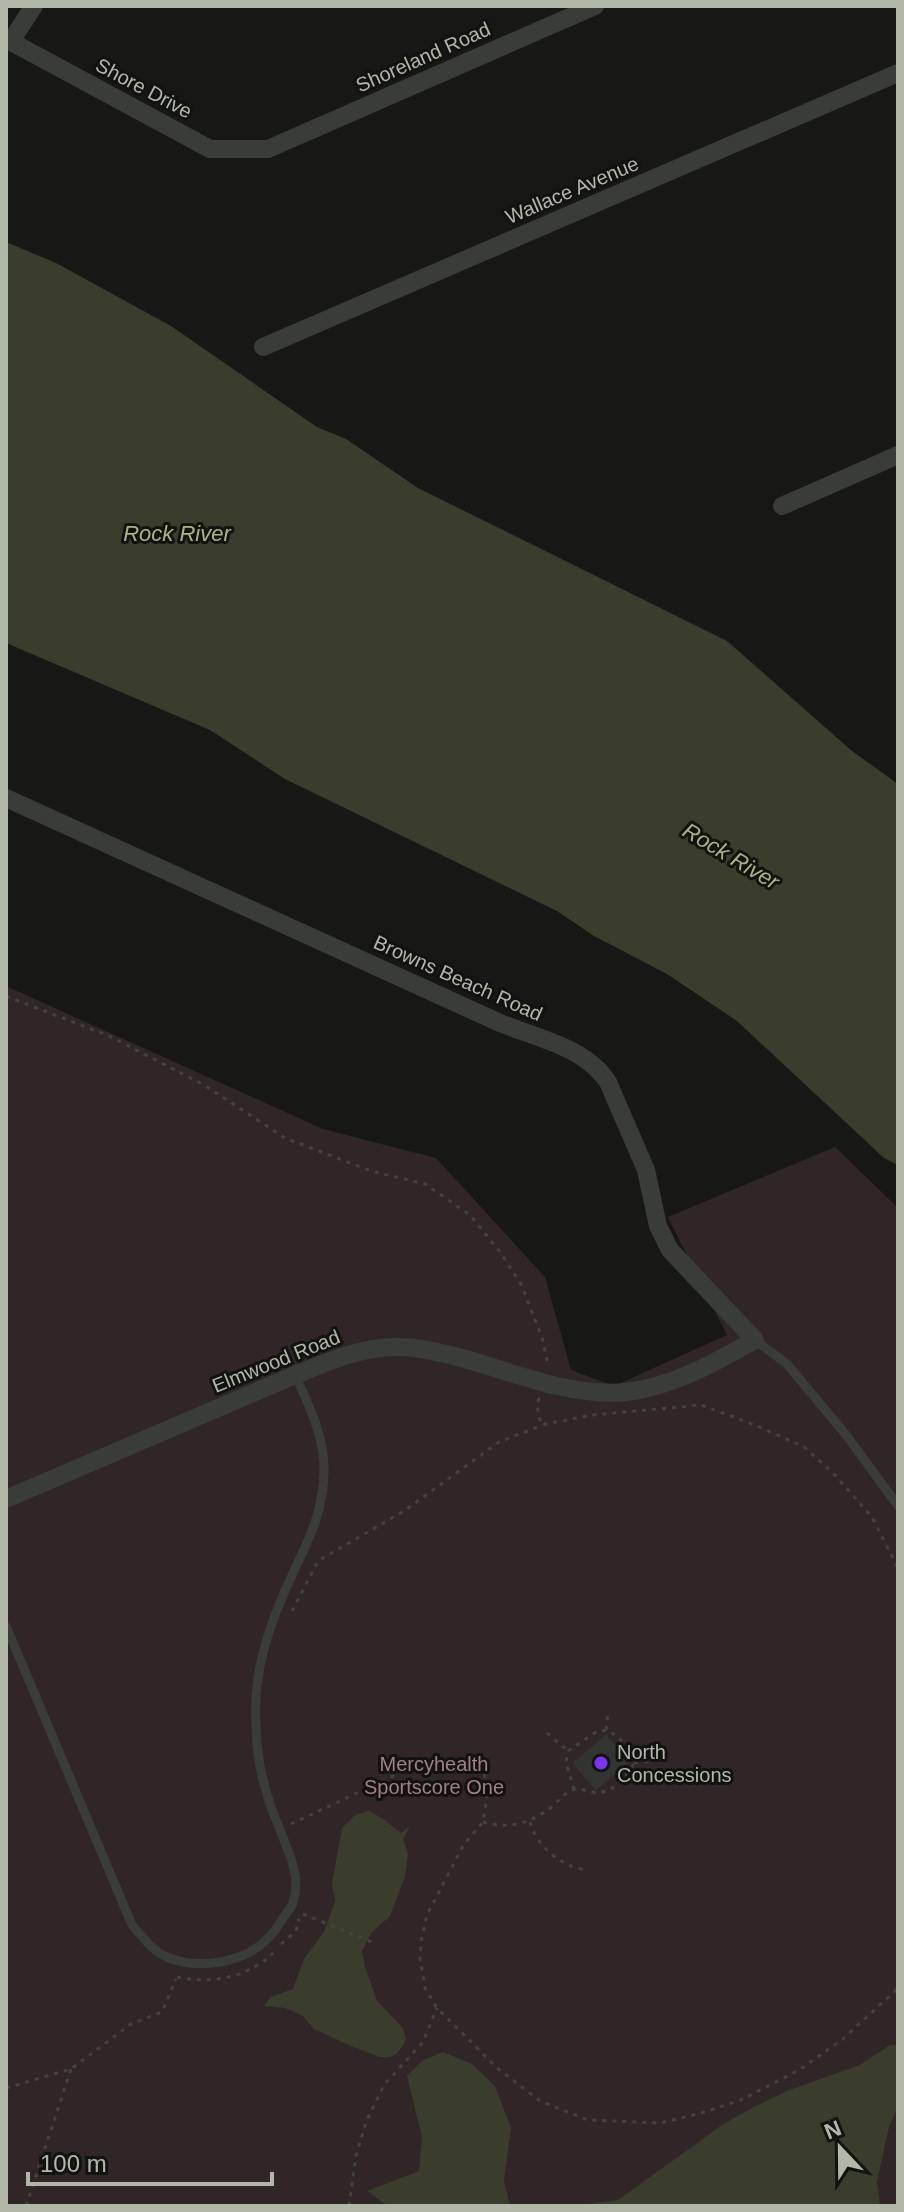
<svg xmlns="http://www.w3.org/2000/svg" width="904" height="2212" font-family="Helvetica,sans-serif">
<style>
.green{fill:#302628}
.water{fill:#3a3d2c}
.building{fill:#323431;stroke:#313430;stroke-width:2}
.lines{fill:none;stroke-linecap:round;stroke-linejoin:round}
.path{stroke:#41443d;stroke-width:3;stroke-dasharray:4 6;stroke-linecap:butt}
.lane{stroke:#3a3d37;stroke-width:9}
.street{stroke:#3a3d37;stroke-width:18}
.poi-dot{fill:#7d33f4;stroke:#121311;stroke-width:3}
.labels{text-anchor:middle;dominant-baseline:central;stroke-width:6;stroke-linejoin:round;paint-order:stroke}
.street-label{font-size:20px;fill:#b2b8a8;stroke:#121311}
.poi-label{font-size:20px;fill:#b2b8a8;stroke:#121311;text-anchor:start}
.park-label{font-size:20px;fill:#a47f87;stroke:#121311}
.water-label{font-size:22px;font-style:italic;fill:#aab47f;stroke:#121311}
</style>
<rect width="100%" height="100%" fill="#171816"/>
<polygon class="green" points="6,986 323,1129 436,1158 545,1277 571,1370 614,1386 727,1335 668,1217 835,1147 898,1208 898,2206 6,2206"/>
<g class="water">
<polygon points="6,242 56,263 171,326 317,427 346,439 418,488 727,641 852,751 898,784 898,1165 884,1158 737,1021 667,974 594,936 557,911 285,779 210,730 6,643"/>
<polygon points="369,1811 385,1820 401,1833 410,1826 403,1839 408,1855 405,1876 390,1916 372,1932 362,1951 365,1967 377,2001 403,2028 406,2039 403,2046 396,2054 390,2057 380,2057 351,2046 314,2029 303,2016 285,2008 264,2006 271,1997 293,1989 304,1959 324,1932 335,1901 332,1883 342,1828 355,1815"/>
<polygon points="890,2045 898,2045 898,2106 889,2127 877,2181 880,2206 574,2206 618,2200 725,2123 754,2107 787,2091 860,2065"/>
<polygon points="443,2052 472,2064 495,2086 511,2128 504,2181 510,2206 388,2206 367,2191 419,2171 422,2137 407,2076 422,2061"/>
</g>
<polygon class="building" points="606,1736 628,1762 596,1789 574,1763"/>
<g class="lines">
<g class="path">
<polyline points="6,996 109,1036 204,1085 285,1138 371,1171 425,1184 470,1215 500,1252 521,1284 533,1315 542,1337 547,1360 546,1367"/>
<polyline points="539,1398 537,1406 541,1425 592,1415 701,1405 755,1425 804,1447 834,1474 872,1517 898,1568"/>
<polyline points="292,1611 318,1561 404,1511 499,1442 540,1426"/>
<polyline points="606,1730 608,1711"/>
<polyline points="547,1733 568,1751"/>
<polyline points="634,1763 653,1761"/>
<path d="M 483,1822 C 510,1830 531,1823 553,1806 C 559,1800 565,1793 572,1790 C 580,1787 583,1790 591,1792 C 611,1796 625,1779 634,1763 C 630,1748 620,1736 606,1730 L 596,1732 L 568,1751 L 566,1762 L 574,1790"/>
<path d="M 530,1822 C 534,1838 548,1854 563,1862 C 570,1867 580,1868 588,1871"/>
<polyline points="291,1824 408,1769 475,1757 483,1760 487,1798 483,1822 464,1844 427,1915 421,1942 420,1958 425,1988 437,2008 497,2068 540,2101 588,2120 661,2123 705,2112 743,2099 799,2070 843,2039 898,1988"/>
<polyline points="303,1914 377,1944"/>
<polyline points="281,1944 296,1931 299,1919"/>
<path d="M 177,1977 C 211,1984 248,1978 273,1953"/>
<polyline points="6,2088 71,2069 131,2024 162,2012 176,1979"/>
<polyline points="26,2206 71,2069"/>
<polyline points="349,2206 356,2156 366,2122 384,2085 423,2042 437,2008"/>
</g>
<g class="lane">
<polyline points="755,1340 787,1364 847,1436 898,1506"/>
<path d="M 6,1626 L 132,1925 C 142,1936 152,1951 167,1957 C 197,1970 241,1963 264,1942 C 272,1935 278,1927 283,1918 C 287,1913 291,1908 293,1903 C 302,1876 288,1852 279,1827 C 272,1811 266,1793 262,1776 C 256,1750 255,1724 256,1697 C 258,1663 268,1630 282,1598 C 300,1553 322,1525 324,1473 C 325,1438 309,1405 295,1375"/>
</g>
<g class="street">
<polyline points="6,39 210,149 268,149 595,6"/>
<polyline points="11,41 34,6"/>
<polyline points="263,347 898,73"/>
<polyline points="782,506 898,455"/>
<path d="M 6,798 L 500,1023 C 537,1038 585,1047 608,1082 L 646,1170 L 658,1226 L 670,1250 L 755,1340 C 715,1362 673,1387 626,1392 C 572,1397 517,1374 466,1359 C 444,1354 423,1347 400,1347 C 363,1346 329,1361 295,1375 L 6,1499"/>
</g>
</g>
<circle class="poi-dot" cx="601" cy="1763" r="8"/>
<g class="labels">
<g class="street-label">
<text transform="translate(423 57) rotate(-24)">Shoreland Road</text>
<text transform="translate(144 88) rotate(28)">Shore Drive</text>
<text transform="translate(572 190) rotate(-23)">Wallace Avenue</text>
<text transform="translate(458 978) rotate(24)">Browns Beach Road</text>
<text transform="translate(276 1361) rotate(-22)">Elmwood Road</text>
</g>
<g class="poi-label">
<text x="617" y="1752">North<tspan x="617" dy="23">Concessions</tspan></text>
</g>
<g class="park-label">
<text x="434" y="1764">Mercyhealth<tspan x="434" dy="23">Sportscore One</tspan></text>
</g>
<g class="water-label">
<text x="177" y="533">Rock River</text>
<text transform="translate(731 856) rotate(31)">Rock River</text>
</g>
</g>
<rect width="904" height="2212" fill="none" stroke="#b2b8a8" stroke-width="16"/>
<g transform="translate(840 2148) rotate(338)" stroke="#121311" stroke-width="6" paint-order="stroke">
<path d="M0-6L14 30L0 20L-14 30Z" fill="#b2b8a8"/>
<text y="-12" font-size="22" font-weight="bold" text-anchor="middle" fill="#b2b8a8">N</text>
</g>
<path d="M28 2172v12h244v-12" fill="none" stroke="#b2b8a8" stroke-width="4"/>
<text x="40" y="2172" font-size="24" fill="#b2b8a8" stroke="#121311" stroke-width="6" paint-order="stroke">100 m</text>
</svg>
